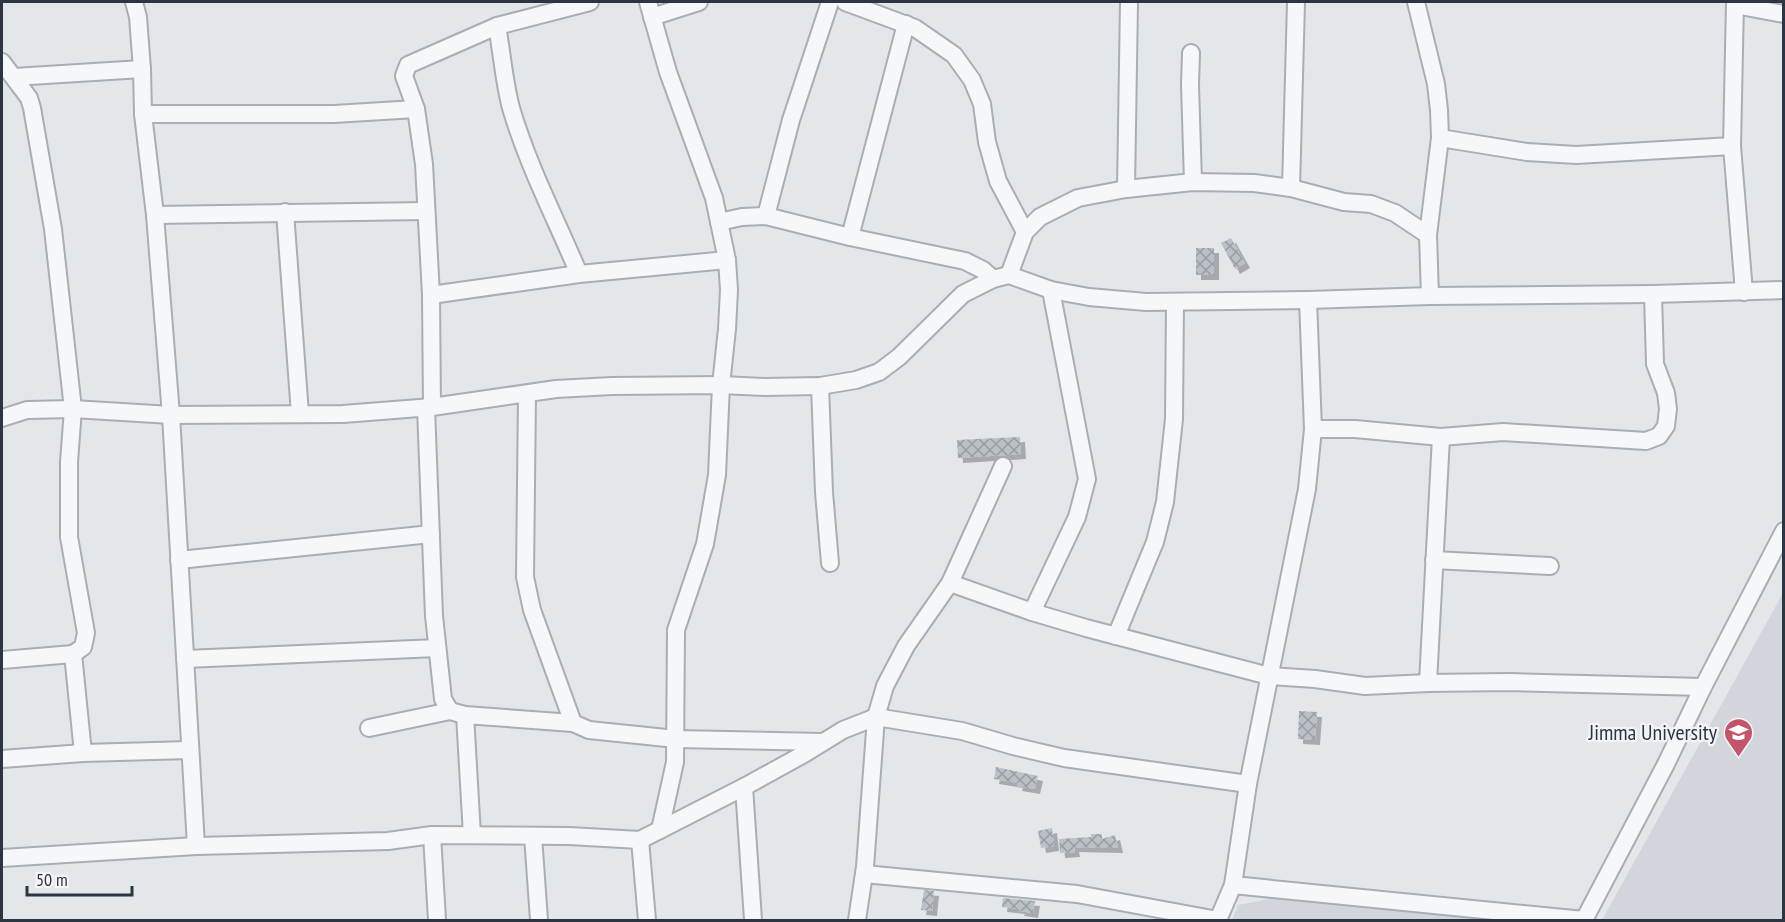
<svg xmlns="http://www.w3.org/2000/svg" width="1785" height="922" font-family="'PT Sans Narrow',sans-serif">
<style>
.built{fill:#d2d6dc}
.building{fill:url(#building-cross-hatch);filter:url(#shadow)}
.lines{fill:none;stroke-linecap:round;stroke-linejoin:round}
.minor-casing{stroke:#a9aeb4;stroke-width:20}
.minor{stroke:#f6f7f9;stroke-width:16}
.labels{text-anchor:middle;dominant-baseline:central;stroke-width:4.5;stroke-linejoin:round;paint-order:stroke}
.poi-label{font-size:22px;fill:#2d3542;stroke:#f3f5f8;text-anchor:end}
</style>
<defs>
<pattern id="building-cross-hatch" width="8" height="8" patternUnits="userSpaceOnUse" patternTransform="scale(1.5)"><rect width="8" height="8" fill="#bbc0c7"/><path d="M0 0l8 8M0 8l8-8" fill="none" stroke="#989da3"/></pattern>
<filter id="shadow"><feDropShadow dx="5" dy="5" stdDeviation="0" flood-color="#0004"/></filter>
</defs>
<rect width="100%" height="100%" fill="#e4e7ea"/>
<g class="built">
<polygon points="1783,593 1783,920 1602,920"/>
<polygon points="1274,898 1535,920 1232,920 1238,905"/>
</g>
<g class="building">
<polygon points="1231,238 1245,263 1235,269 1221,243"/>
<rect x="1196" y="248" width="18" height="27"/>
<polygon points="1020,437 1021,454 958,458 957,440"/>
<polygon points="1299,711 1317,712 1315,740 1298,739"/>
<polygon points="996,767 1038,776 1035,789 1017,786 1018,783 994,779"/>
<polygon points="1052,828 1054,846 1041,848 1038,831"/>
<polygon points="1091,834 1102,834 1102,839 1115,835 1118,848 1074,847 1075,852 1060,853 1059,839 1091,837"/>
<polygon points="924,890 934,891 932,911 921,910"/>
<polygon points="1003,898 1035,901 1033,913 1019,911 1020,909 1002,907"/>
</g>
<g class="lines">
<defs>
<g id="minor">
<polyline points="134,2 138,17 142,69 143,114 155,215 171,415 196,846"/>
<polyline points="648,2 668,72 714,198 727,260 729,290 727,329 721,385 717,475 705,544 676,630 675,762 660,830"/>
<polyline points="845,2 915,28 954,55 972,80 982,104 987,142 998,181 1025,232"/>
<polyline points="1416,2 1436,84 1439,110 1440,138 1428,235 1430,296"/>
<polyline points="1735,2 1732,146 1744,292"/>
<polyline points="1735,5 1784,14"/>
<polyline points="652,17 699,2"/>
<path d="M 497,26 C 502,53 504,82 511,108 C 528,166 556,219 579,274"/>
<polyline points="1191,53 1190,85 1193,182"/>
<polyline points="2,62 29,98 32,108 53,229 73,409 69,462 69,537 86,633 83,647 73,654 2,660"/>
<polyline points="14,77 142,69"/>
<polyline points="143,114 334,114 416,109"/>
<polyline points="1440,138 1527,152 1576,155 1732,146"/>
<polyline points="1291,188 1296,2"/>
<polyline points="1126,189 1129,2"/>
<polyline points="285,212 300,414"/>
<polyline points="155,215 426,211"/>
<polyline points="766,216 791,120 830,2"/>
<polyline points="719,222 742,217 766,216 850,237 965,261 983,270 993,279"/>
<polyline points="850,237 906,24"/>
<polyline points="1009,275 1025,232 1040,217 1078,198 1126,189 1193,182 1254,183 1291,188 1344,202 1371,204 1395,213 1428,235"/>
<polyline points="431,295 579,274 727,260"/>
<polyline points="820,386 824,492 830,563"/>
<polyline points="527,394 525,577 532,610 573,723"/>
<polyline points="432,407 431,295 424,164 416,109 404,76 408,65 497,26 590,2"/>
<polyline points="426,408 434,616 443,699 450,711"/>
<polyline points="2,418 27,410 73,409 171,415 343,414 432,407 556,389 612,386 721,385 765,387 820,386 856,380 879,372 899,357 963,294 993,279 1009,275 1051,290 1089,297 1146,302 1308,300 1430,296 1653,294 1784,290"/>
<polyline points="1313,429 1355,429 1441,437 1503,432 1646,441 1659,436 1666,426 1668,409 1666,393 1655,364 1653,294"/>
<polyline points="179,560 431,534"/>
<polyline points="1434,560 1550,566"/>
<polyline points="950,583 1032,612 1086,628 1269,676 1315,679 1365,686 1428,683 1509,682 1703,687"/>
<polyline points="1032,612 1077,517 1087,479 1051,290"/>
<polyline points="1116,636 1155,542 1165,502 1174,419 1175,302"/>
<polyline points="73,654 83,753"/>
<polyline points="185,659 437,648"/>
<polyline points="1428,683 1441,437"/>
<polyline points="465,715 472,835"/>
<polyline points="369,728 450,711 465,715 573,723 589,730 676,739 823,742"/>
<polyline points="2,759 83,753 190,750"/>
<polyline points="744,787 753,920"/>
<polyline points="432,835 437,920"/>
<polyline points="533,836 539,920"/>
<polyline points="640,840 647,920"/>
<polyline points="2,858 196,846 388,841 432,835 569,836 640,840 744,787 804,754 843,730 876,717 962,731 1013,746 1064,758 1248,784"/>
<polyline points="864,874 1077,894 1218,920"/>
<polyline points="1233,885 1584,920"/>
<polyline points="857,920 865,867 876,717 885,686 906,646 950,583 1003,466"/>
<polyline points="1218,920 1233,885 1248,784 1307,489 1313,429 1308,300"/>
<polyline points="1584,920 1666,764 1703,687 1784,531"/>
</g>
</defs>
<use href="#minor" class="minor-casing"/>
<use href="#minor" class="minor"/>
</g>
<defs>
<symbol id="university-pin" viewBox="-11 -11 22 30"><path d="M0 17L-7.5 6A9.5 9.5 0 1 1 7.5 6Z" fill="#c4546a" stroke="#f3f5f8"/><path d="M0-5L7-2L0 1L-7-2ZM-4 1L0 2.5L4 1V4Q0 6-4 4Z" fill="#fff"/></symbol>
</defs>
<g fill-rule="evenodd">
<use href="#university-pin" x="1722" y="716" width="33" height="45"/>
</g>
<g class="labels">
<g class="poi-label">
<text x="1717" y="732">Jimma University</text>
</g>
</g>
<rect width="1785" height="922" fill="none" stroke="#2d3542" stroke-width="6"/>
<path d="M27 886v9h105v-9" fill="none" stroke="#2d3542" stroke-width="3"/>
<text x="36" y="886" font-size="18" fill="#2d3542" stroke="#f3f5f8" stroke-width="4.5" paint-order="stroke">50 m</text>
</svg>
